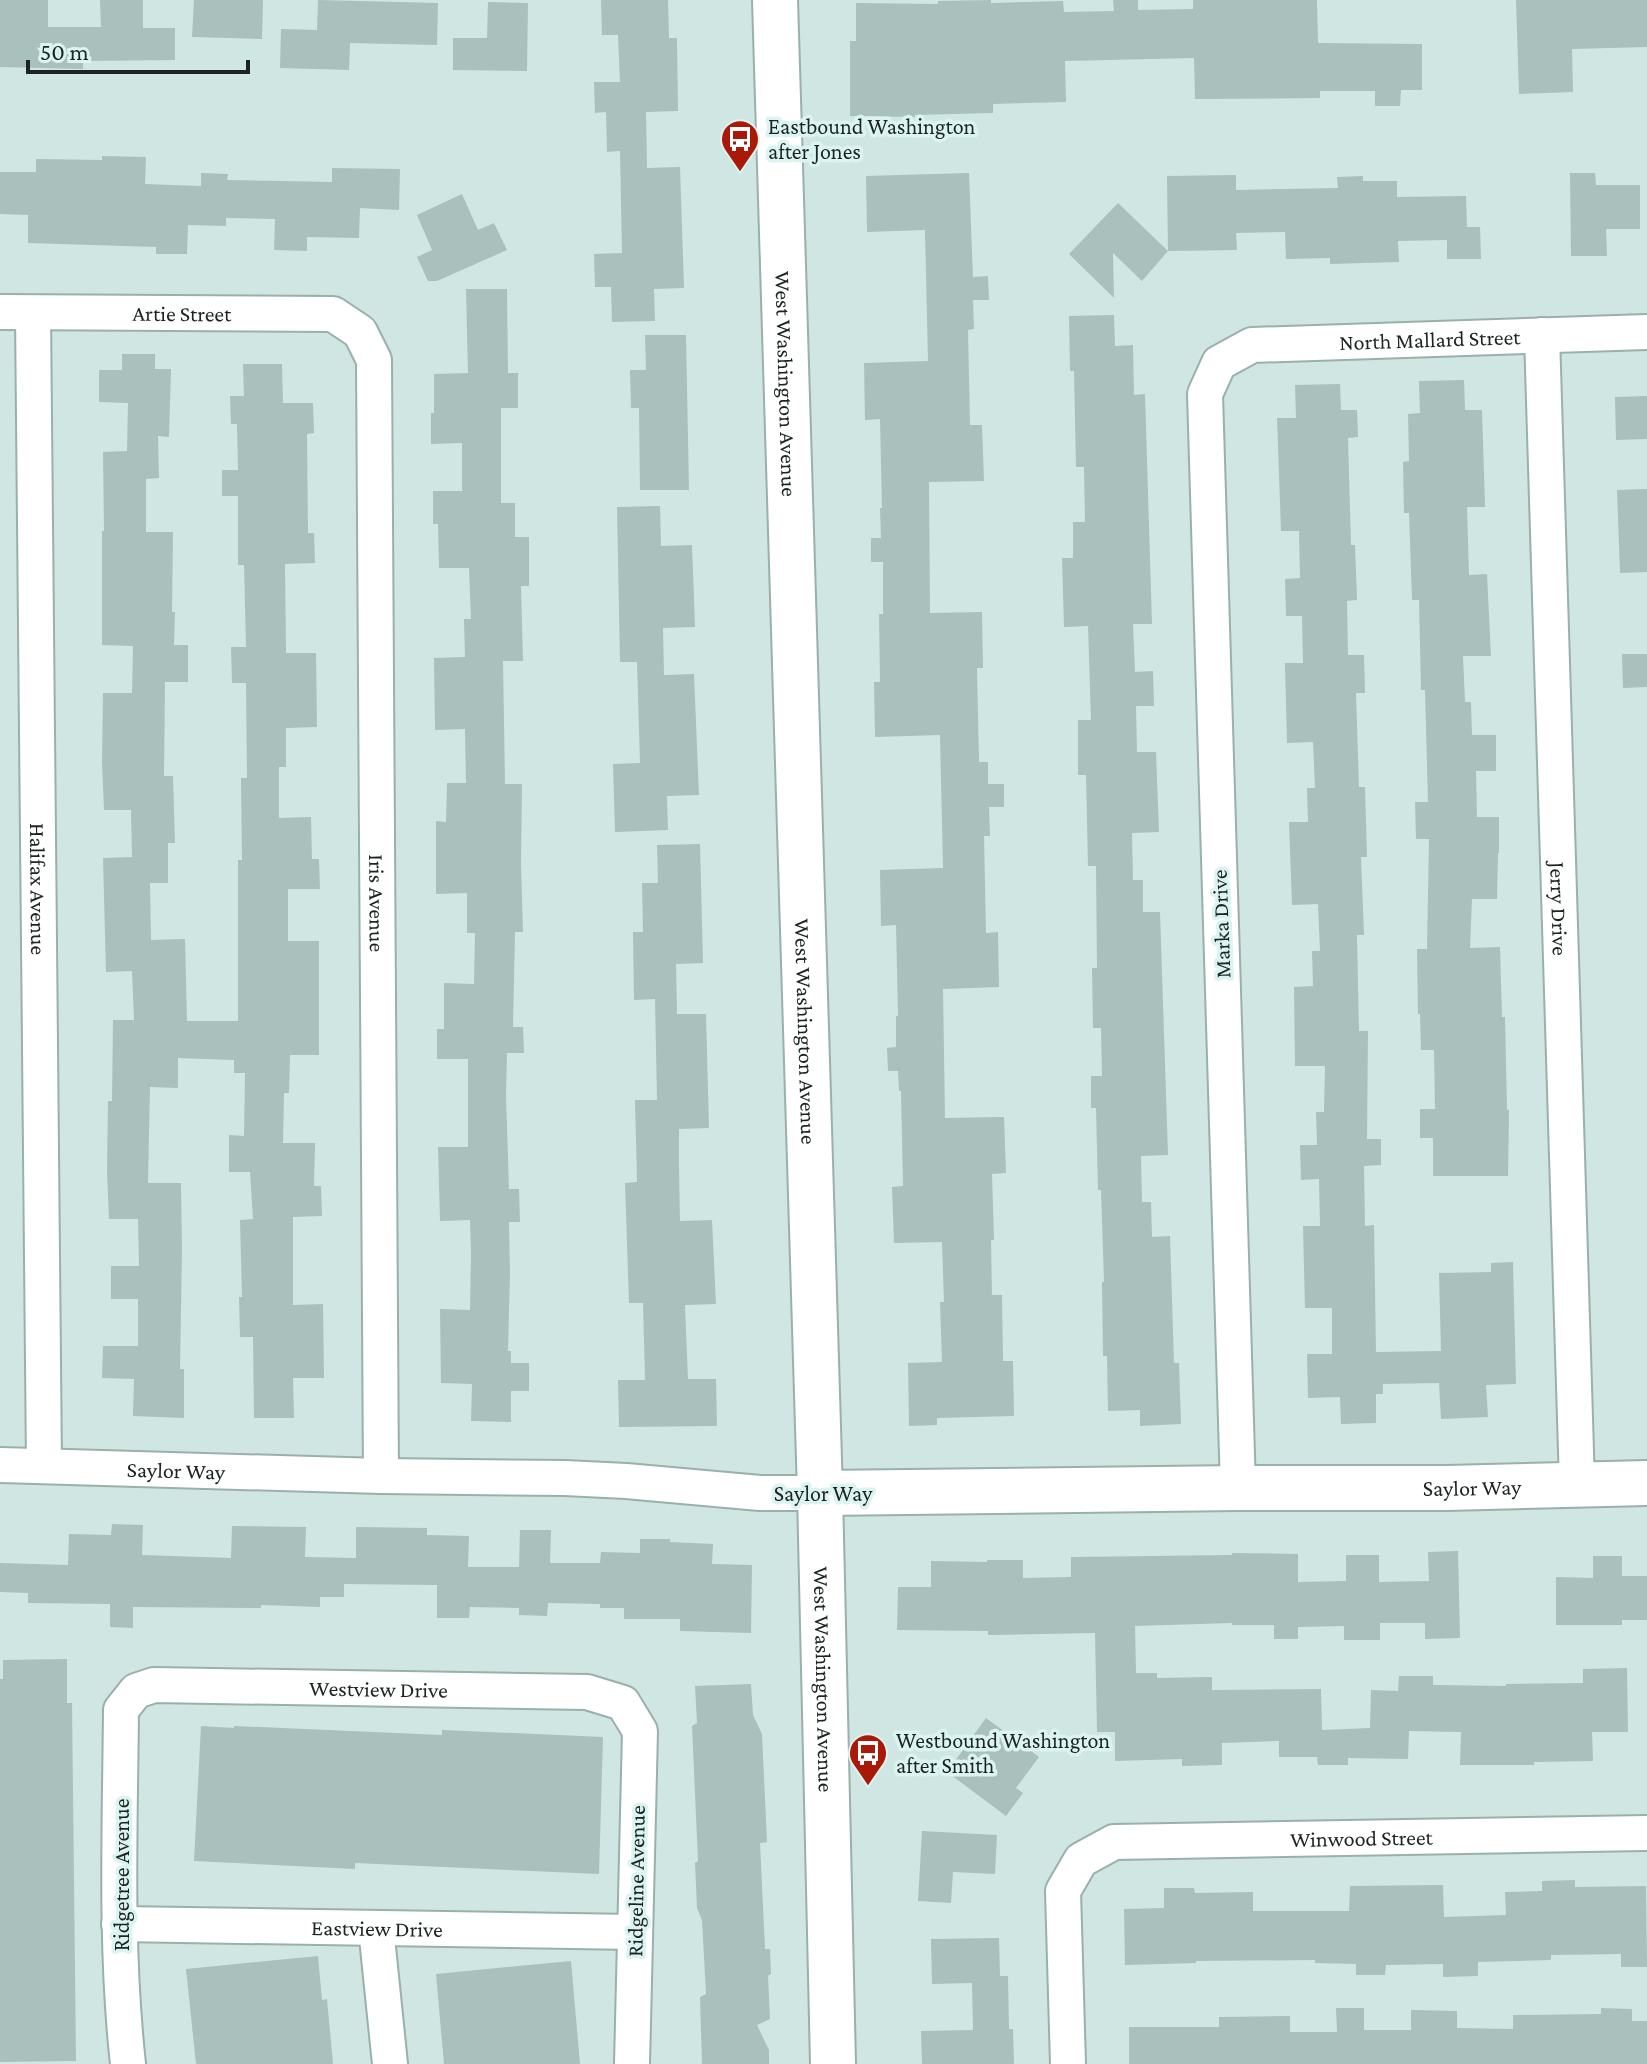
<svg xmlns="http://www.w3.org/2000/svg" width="1647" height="2064" font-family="'Crimson Pro',serif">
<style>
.building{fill:#a9c0bd}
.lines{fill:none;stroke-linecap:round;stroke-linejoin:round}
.street-casing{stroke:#99b0ad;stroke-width:38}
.secondary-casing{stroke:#99b0ad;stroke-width:48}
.street{stroke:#fff;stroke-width:34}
.secondary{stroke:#fff;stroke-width:44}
.labels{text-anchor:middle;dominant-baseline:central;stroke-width:7;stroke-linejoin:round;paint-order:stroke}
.poi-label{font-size:22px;fill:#1c2423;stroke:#dcf4f1;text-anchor:start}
.street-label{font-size:22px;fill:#1c2423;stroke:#dcf4f1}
</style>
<rect width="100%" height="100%" fill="#cfe6e3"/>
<g class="building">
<polygon points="0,0 48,0 48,27 101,27 100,0 143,0 143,28 175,28 175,60 83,61 83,69 0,67"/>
<polygon points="194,0 263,0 262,39 192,37"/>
<polygon points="318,0 438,3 437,45 350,43 349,70 280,68 281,29 317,30"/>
<polygon points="601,0 668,0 669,38 677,38 678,111 646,112 647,168 680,167 684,288 654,289 655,321 612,322 611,287 595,287 594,254 622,253 620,151 607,152 606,112 595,113 594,82 620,82 618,35 602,35"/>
<polygon points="991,0 991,3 1063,1 1064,12 1114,11 1113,0 1138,0 1138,10 1193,9 1193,0 1317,0 1318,43 1422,44 1422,90 1401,90 1400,106 1375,106 1375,91 1320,91 1320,98 1195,99 1194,58 1065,61 1066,102 993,104 993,113 915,115 915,117 850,116 850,41 856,41 856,3 938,4 938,1"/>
<polygon points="1516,0 1647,0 1647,47 1572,49 1573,92 1519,94"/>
<polygon points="488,2 528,3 527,71 453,70 453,38 487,38"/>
<polygon points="102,156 146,157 145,184 201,186 201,173 228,174 227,180 332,182 332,168 400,169 399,210 360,208 359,238 307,237 307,251 274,250 275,219 226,218 226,226 188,225 187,254 156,254 156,247 28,243 28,215 0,214 0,172 36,172 36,159 102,160"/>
<polygon points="969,173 973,277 988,276 989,300 973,300 974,329 968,330 970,425 982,425 984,481 929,482 930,613 982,612 983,668 977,668 979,762 988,762 988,784 1004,784 1004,807 989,807 990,836 984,836 986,933 998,932 999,987 943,989 945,1118 1004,1117 1006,1173 992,1174 994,1240 991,1240 992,1295 1002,1295 1003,1361 1013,1361 1014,1416 937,1418 937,1425 909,1426 908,1363 942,1362 940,1302 944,1302 942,1242 894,1243 892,1187 903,1186 901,1091 899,1091 898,1071 888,1071 887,1048 896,1047 896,1016 898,1016 896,925 881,926 880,870 943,868 940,735 875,737 874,682 880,682 879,614 883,614 883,562 871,562 871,538 881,538 880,508 882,508 880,419 865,420 864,363 928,361 925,230 867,232 866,176"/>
<polygon points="1570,173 1595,173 1596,185 1640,185 1640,229 1606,229 1607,256 1571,256"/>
<polygon points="1236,175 1236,190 1338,188 1337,177 1363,176 1363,181 1397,181 1397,197 1466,196 1467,227 1480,227 1481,259 1447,259 1447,240 1398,241 1399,262 1330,264 1330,258 1286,259 1285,232 1236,233 1237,250 1168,251 1142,281 1113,253 1114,298 1069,254 1118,203 1168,251 1167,176"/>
<polygon points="462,194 478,230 494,223 507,250 437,281 428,281 417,257 432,250 417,215"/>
<polygon points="466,289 507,289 508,373 518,373 518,408 501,408 501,503 515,503 515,537 529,537 529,586 521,586 523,661 503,661 505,784 522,784 521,864 523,932 515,932 513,1027 523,1027 524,1053 507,1053 506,1096 509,1189 519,1189 520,1222 509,1222 510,1274 508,1351 511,1351 511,1363 529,1363 529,1391 511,1391 511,1422 471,1421 472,1384 441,1383 440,1309 470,1310 471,1255 470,1220 440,1221 438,1147 468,1147 468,1059 437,1059 437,1029 444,1029 444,983 474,984 475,933 467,933 467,893 436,894 436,821 446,822 447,783 466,783 465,729 435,730 434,658 465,657 464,619 471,619 469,568 439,568 438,524 433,524 433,491 462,491 462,443 431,444 431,413 434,413 434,374 468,373"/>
<polygon points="1114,315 1115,346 1133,345 1134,395 1145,394 1152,624 1133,624 1135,672 1153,671 1154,706 1136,706 1137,752 1156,752 1159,832 1132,833 1133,880 1143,880 1143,912 1160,912 1168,1155 1141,1156 1142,1202 1151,1202 1152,1237 1170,1236 1174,1363 1179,1363 1181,1424 1140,1426 1140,1410 1108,1411 1107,1356 1103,1356 1102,1282 1104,1282 1101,1190 1098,1190 1096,1108 1091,1108 1091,1076 1102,1076 1101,1028 1093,1028 1092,968 1097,968 1096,866 1088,866 1086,775 1078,775 1078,720 1091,720 1088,626 1064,627 1062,558 1073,558 1073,522 1085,522 1084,467 1076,467 1074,371 1070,371 1069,316"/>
<polygon points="645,335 686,335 689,490 640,490 639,408 631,408 630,370 646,370"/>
<polygon points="122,354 155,354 155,369 171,369 169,437 158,436 159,478 146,479 146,532 173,532 172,612 175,612 174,645 188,645 188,682 165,682 164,776 173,776 175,843 168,843 168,883 150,883 151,940 185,939 187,1021 238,1021 238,860 242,860 241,778 247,778 246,683 232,683 231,647 246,647 244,565 238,565 238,496 222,496 222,470 238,470 237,424 231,424 230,396 244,396 243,364 282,364 283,403 313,403 314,433 307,434 308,533 314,533 315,563 285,564 286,653 316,653 317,727 286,728 286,767 279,767 279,818 311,817 312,859 319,859 320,889 288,889 288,941 319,941 319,1055 290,1055 289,1093 284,1093 283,1143 315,1143 314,1186 321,1186 322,1216 293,1217 293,1305 323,1304 324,1378 293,1378 294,1418 254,1418 253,1337 240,1337 239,1297 242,1297 240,1220 253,1219 250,1172 229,1172 229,1135 244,1136 245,1073 234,1073 234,1060 178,1058 178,1088 150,1087 148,1183 181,1183 182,1250 180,1369 184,1369 184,1418 133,1416 134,1379 102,1378 103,1346 138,1346 138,1299 111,1299 111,1266 139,1266 138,1219 109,1219 107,1171 108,1101 112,1101 113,1020 134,1020 132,971 106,972 103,858 132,857 131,810 104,810 102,762 103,693 132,693 133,646 102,645 102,531 104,531 103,452 127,451 128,403 99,402 99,370 122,370"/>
<polygon points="1464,380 1465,410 1482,410 1485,507 1467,507 1469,575 1487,574 1491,656 1463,656 1465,702 1471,702 1472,735 1496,735 1496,771 1476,771 1477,817 1499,817 1499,853 1498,853 1497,899 1472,899 1470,948 1500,947 1502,1017 1505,1017 1507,1110 1509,1110 1508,1176 1433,1176 1433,1138 1420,1138 1420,1109 1435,1109 1434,1050 1421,1050 1420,1014 1418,1014 1417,949 1427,949 1429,839 1416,839 1415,802 1428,802 1425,690 1421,690 1419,600 1412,600 1409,513 1404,513 1403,462 1409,461 1408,414 1420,413 1419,381"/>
<polygon points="1340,384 1341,410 1357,410 1358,437 1348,438 1351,545 1355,545 1357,600 1347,601 1348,655 1364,655 1365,693 1356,693 1359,787 1365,787 1367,857 1361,857 1364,935 1357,935 1359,1031 1368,1031 1367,1139 1381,1139 1381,1165 1364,1166 1365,1226 1374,1225 1376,1352 1441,1351 1439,1273 1491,1272 1491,1263 1513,1262 1516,1384 1486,1385 1488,1417 1441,1419 1439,1383 1383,1384 1383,1394 1376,1394 1376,1423 1341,1424 1340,1397 1308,1398 1307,1354 1332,1354 1332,1308 1305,1308 1303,1226 1320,1226 1319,1179 1301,1180 1300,1145 1317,1145 1316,1112 1324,1112 1325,1066 1295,1066 1294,987 1313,986 1312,951 1320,951 1318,904 1292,905 1289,822 1308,822 1307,788 1315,788 1313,742 1287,743 1285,663 1303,663 1302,616 1286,616 1285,579 1300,578 1299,531 1281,531 1277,418 1296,418 1295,385"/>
<polygon points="1647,396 1647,439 1616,440 1615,397"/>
<polygon points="1647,489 1647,572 1620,573 1617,490"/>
<polygon points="660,506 661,546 692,545 695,627 663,628 664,675 694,674 699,795 667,796 668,830 615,832 613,764 640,763 637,662 620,662 617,507"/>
<polygon points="1622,654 1647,654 1647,687 1623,688"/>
<polygon points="700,844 703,963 676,964 677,1014 706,1014 709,1128 679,1129 679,1169 680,1221 712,1220 716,1304 685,1305 688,1379 716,1379 717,1426 619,1427 618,1380 645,1380 643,1303 629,1303 625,1183 637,1182 635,1100 657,1100 655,999 634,1000 633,932 643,932 642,883 658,883 657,845"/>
<polygon points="112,1524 143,1525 142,1555 231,1558 232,1526 306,1527 305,1557 356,1558 356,1527 427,1528 427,1535 469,1536 468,1567 519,1567 520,1530 551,1530 550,1563 600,1563 601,1552 640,1553 640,1539 670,1539 670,1542 713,1544 712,1564 752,1565 751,1633 680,1631 680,1619 624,1619 624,1608 600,1608 600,1604 548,1603 547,1616 519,1615 519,1608 470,1607 469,1618 437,1618 437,1585 344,1584 344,1597 320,1597 320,1607 261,1605 261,1608 133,1607 133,1628 110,1627 110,1604 28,1603 28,1593 0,1592 0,1563 68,1565 69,1534 111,1535"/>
<polygon points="1458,1551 1460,1638 1425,1639 1425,1623 1380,1623 1380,1640 1344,1640 1344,1626 1298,1627 1298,1639 1274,1639 1274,1625 1232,1625 1232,1623 1135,1626 1136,1673 1157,1673 1157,1678 1212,1677 1212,1690 1321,1689 1322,1730 1370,1728 1371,1690 1398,1691 1399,1676 1433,1676 1433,1685 1506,1686 1506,1684 1583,1683 1583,1669 1627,1668 1628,1732 1592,1732 1593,1761 1534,1762 1534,1765 1460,1765 1461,1732 1409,1731 1408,1759 1348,1758 1348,1765 1318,1765 1317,1757 1279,1757 1279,1741 1222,1743 1222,1765 1182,1766 1182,1759 1115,1761 1115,1732 1097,1732 1095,1633 988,1635 988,1631 897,1630 898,1587 931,1587 931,1561 987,1562 987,1560 1023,1560 1023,1578 1071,1577 1071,1557 1232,1555 1232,1553 1298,1554 1298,1582 1346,1581 1346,1555 1379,1555 1379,1582 1429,1581 1428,1552"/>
<polygon points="1593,1556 1622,1556 1622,1576 1647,1576 1647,1620 1622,1620 1622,1625 1556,1625 1556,1577 1593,1578"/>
<polygon points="67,1659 67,1703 72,1703 76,2061 0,2062 0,1679 3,1679 3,1660"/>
<polygon points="751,1684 753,1715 762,1734 767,1842 760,1843 765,1949 770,1949 771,1974 768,1976 770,2019 757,2025 769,2050 769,2064 702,2064 700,1997 706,1994 702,1920 697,1908 695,1863 698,1861 692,1726 697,1723 695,1686"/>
<polygon points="986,1718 1039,1757 1016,1788 1023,1793 1006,1816 947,1772"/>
<polygon points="201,1726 234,1728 234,1726 442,1735 442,1730 603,1737 599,1874 355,1863 355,1869 194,1861"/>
<polygon points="922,1831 997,1835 995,1874 953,1872 951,1903 918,1901"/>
<polygon points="1575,1880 1575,1887 1646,1886 1647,1967 1621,1967 1621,1954 1551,1955 1551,1960 1478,1962 1478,1976 1443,1977 1443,1964 1386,1965 1385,1975 1356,1975 1356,1964 1315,1963 1315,1960 1196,1961 1196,1963 1125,1965 1124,1909 1164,1908 1164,1888 1194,1888 1195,1893 1253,1892 1253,1911 1349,1911 1350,1886 1443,1885 1444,1917 1506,1915 1505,1892 1542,1891 1542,1881"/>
<polygon points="999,1938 1000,1976 1008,1976 1009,2029 1013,2029 1014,2064 922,2064 921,2031 973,2030 972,1983 932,1984 931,1939"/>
<polygon points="318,1956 322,2000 327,1999 333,2064 196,2064 186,1969"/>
<polygon points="571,1961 580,2064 444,2064 436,1974"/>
<polygon points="1336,2008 1364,2008 1364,2030 1411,2030 1411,2010 1457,2011 1457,2028 1513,2029 1513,2015 1601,2014 1601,2008 1632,2009 1632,2021 1647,2021 1647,2064 1129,2064 1129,2027 1219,2027 1219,2017 1290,2016 1290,2032 1337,2032"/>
</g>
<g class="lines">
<defs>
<g id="street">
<path id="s1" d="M 0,312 L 333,314 L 360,332 L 374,360 L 381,1476"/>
<path id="s2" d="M 33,313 L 44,1466"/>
<path id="s3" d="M 1542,335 L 1577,1484"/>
<path id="s4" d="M 0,1465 L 381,1476 L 565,1478 L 626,1481 L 760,1493 L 820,1493"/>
<path id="s5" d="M 1238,1488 L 1205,394 L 1219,363 L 1252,345 L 1647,332"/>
<path id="s6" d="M 119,1924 L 635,1932"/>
<polyline points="376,1928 390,2064"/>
<path id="s7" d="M 128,2064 C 115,1947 120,1828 121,1710 L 136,1691 L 154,1685 L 587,1692 L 623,1703 L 640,1731 L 632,2064"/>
<path id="s8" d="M 1068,2064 L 1063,1891 L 1081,1860 L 1114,1842 L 1647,1833"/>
</g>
<g id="secondary">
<path id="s9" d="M 775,0 L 820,1493 L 833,2064"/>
<path id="s10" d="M 820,1493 L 1238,1488 L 1447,1488 L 1647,1483"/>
</g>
</defs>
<use href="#street" class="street-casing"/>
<use href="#secondary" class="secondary-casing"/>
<use href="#street" class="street"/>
<use href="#secondary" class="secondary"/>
</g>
<defs>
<symbol id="bus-pin" viewBox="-11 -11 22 30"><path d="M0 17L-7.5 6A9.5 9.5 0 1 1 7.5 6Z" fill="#aa1908" stroke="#dcf4f1"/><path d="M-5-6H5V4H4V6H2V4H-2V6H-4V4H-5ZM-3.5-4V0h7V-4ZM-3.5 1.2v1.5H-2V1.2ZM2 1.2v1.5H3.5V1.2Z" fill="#fff"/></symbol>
</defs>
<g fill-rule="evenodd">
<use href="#bus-pin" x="718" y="117" width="44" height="60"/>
<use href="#bus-pin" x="846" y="1731" width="44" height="60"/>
</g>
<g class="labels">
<g class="poi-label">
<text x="768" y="126">Eastbound Washington<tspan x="768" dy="25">after Jones</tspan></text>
<text x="896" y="1740">Westbound Washington<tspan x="896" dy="25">after Smith</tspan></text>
</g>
<g class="street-label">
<text stroke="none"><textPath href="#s1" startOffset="182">Artie Street</textPath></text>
<text stroke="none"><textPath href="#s5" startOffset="1344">North Mallard Street</textPath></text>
<text stroke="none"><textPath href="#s9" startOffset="384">West Washington Avenue</textPath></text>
<text stroke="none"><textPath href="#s2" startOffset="576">Halifax Avenue</textPath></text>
<text stroke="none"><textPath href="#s1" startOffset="940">Iris Avenue</textPath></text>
<text stroke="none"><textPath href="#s3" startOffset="574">Jerry Drive</textPath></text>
<text transform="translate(1221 924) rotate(-92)">Marka Drive</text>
<text stroke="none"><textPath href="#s9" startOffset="1032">West Washington Avenue</textPath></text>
<text stroke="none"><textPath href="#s4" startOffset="176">Saylor Way</textPath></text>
<text stroke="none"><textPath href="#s10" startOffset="652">Saylor Way</textPath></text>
<text x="823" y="1493">Saylor Way</text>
<text stroke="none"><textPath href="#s9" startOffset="1680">West Washington Avenue</textPath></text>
<text stroke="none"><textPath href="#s7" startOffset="622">Westview Drive</textPath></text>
<text stroke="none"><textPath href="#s8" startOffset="494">Winwood Street</textPath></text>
<text transform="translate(121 1875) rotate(-90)">Ridgetree Avenue</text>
<text transform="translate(636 1881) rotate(-89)">Ridgeline Avenue</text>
<text stroke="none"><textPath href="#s6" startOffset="258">Eastview Drive</textPath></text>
</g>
</g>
<path d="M28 60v12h220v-12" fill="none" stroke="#1c2423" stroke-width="4"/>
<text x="40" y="60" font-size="24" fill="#1c2423" stroke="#dcf4f1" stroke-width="6" paint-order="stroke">50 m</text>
</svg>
